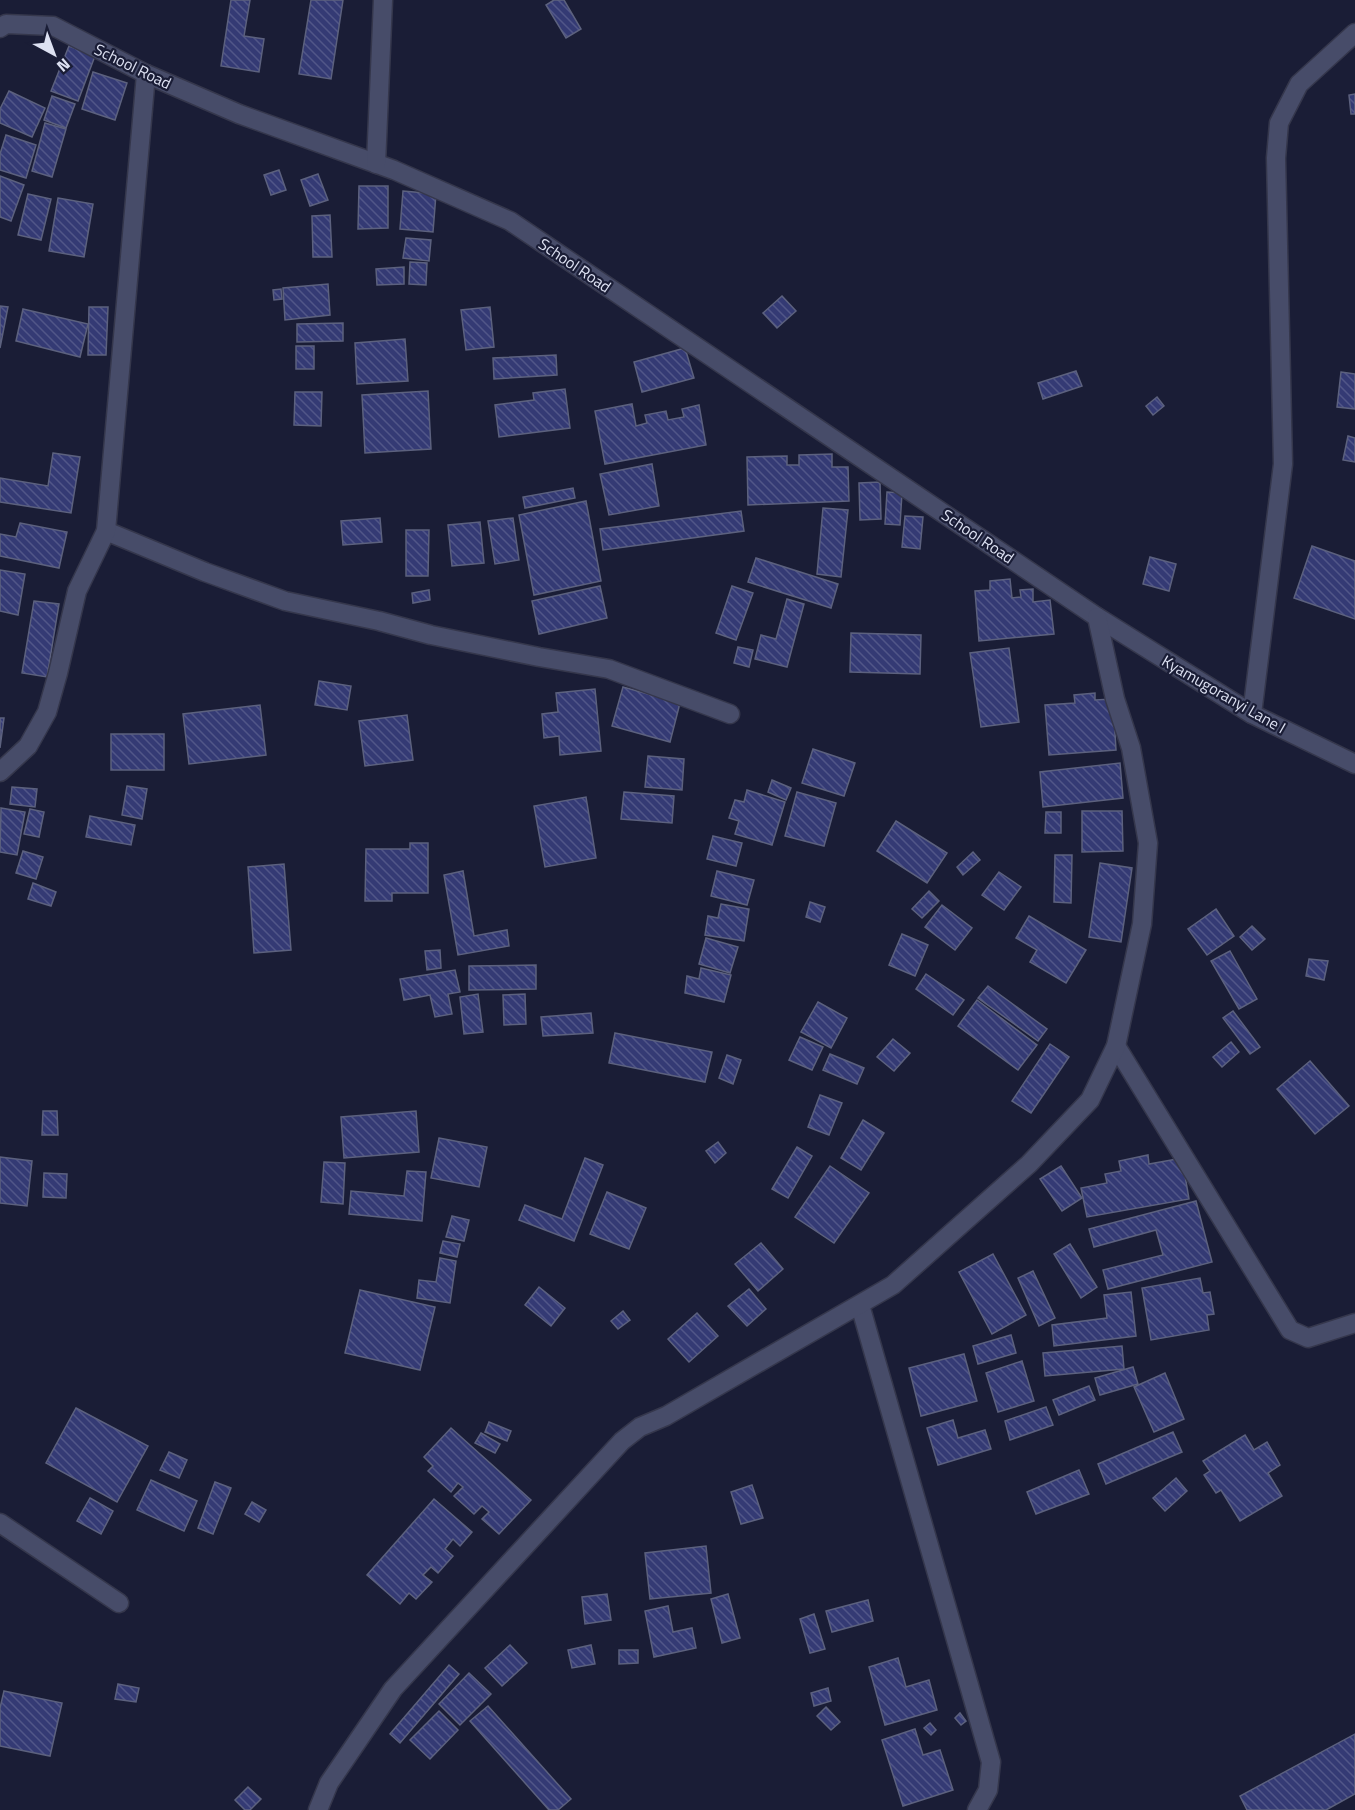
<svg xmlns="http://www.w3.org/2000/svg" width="1355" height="1810" font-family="'Titillium Web',sans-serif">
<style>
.building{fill:url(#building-back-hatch);stroke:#5c617e;stroke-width:1.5}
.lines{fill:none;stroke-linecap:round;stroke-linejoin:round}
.minor-casing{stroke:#35374c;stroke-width:21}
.minor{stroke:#474c69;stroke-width:18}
.labels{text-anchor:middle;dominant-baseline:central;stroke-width:4.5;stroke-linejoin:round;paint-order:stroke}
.street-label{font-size:16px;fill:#dde1f2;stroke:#1a1d36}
</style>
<defs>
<pattern id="building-back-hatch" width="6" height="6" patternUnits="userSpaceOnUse" patternTransform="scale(1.5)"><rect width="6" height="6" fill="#343a74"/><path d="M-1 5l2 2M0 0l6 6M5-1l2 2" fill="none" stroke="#515688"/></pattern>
</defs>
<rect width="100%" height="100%" fill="#1a1d36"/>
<g class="building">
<polygon points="231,0 250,0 244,36 264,39 259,72 221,66"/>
<polygon points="311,0 343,0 331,79 299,74"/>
<polygon points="554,0 564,0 581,29 566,38 546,5"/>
<polygon points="69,46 95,56 78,101 51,91"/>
<polygon points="93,72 127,83 115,120 82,109"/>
<polygon points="9,91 45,108 32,137 0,123 0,109"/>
<polygon points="1355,94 1355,114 1351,114 1349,95"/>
<polygon points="52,96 75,104 66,128 44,120"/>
<polygon points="45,123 66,129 52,177 32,171"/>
<polygon points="6,135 36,145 26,178 0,170 0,154"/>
<polygon points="279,170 286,190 271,195 264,175"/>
<polygon points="318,174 328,200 310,206 301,180"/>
<polygon points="0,176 24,185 11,221 0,217"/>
<polygon points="359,186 388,186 388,228 358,229"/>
<polygon points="403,191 436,194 433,232 400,229"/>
<polygon points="28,194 51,199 41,240 18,235"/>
<polygon points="58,198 93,204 84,257 49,251"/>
<polygon points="330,215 332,257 313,257 312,216"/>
<polygon points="406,238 431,240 429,261 403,258"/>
<polygon points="410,262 427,263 426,285 409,284"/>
<polygon points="404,267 404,284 377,285 376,269"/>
<polygon points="328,284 330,315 285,320 283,288"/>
<polygon points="281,289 282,299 274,300 273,290"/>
<polygon points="782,296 796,311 777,328 763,313"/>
<polygon points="0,306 8,307 0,348"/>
<polygon points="89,307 108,307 106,355 88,355"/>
<polygon points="490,307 494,347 466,350 461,310"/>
<polygon points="23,309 88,324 80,357 16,341"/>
<polygon points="343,323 343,341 297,342 297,324"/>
<polygon points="405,339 408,381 357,384 355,343"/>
<rect x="296" y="346" width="18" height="23"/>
<polygon points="685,348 694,378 642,392 634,362"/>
<polygon points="556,355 557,375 494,379 493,358"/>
<polygon points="1076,371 1082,386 1043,399 1038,383"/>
<polygon points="1341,372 1355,374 1355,409 1337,407"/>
<polygon points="565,389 570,428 499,437 495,405 534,400 533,393"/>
<polygon points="428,391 431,449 365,453 362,395"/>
<polygon points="295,392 322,392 321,426 294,425"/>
<polygon points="1157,397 1164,406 1153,415 1146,406"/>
<polygon points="632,404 636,426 647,423 645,415 666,411 668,420 684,417 682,409 699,405 706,445 605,464 595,411"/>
<polygon points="1348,436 1355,438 1355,462 1343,460"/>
<polygon points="53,453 80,457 71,513 0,502 0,478 48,486"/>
<polygon points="832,454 832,467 848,467 849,501 748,505 747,457 787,456 787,465 799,465 799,455"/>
<polygon points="652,464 659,506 609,515 600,474"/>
<polygon points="880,482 881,519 860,520 859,483"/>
<polygon points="573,488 575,498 525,508 523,497"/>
<polygon points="887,492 902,493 900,525 885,524"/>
<polygon points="586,501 601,581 534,595 519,515"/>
<polygon points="823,508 848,510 841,577 817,574"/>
<polygon points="741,511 744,531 603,550 600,529"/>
<polygon points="905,516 923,517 920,549 902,547"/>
<polygon points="380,518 382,542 343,545 341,521"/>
<polygon points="513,518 519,560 495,564 488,521"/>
<polygon points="480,522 484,563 452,566 448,525"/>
<polygon points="20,523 67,532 59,568 0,556 0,534 16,537"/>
<polygon points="406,530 429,530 428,576 406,576"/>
<polygon points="1312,546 1355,561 1355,619 1294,598"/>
<polygon points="1150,557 1176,564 1169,591 1143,584"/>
<polygon points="756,558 838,584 831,608 748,582"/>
<polygon points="0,570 25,574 18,615 0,611"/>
<polygon points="1010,579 1012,598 1021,597 1020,590 1033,589 1033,602 1050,600 1054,634 979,641 975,591 990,590 990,581"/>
<polygon points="600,586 607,618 539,634 532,601"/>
<polygon points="732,586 753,593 736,640 716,633"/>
<polygon points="429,590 430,600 413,603 412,593"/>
<polygon points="787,599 804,604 787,667 755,659 761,635 776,639"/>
<polygon points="34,601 59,604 47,677 22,673"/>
<polygon points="851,633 921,635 920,674 850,672"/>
<polygon points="738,647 753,650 749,667 734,663"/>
<polygon points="1009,648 1019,722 981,727 970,653"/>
<polygon points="319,681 351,686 347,710 315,705"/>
<polygon points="623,687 680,703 670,742 612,726"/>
<polygon points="595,689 601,751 560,755 559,736 544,738 542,714 558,712 556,693"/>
<polygon points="1095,693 1095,700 1113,699 1116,750 1049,755 1045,705 1075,703 1074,695"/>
<polygon points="260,705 266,755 189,764 183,714"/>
<polygon points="407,715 413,760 365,766 359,721"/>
<polygon points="0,718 4,718 0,748"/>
<rect x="111" y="734" width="53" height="36"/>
<polygon points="813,749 855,763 844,796 802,783"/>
<polygon points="648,756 684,759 682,790 645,787"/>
<polygon points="1120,763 1123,798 1043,807 1040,772"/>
<polygon points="772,780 791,788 786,800 768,792"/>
<polygon points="127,786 147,789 142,819 122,815"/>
<polygon points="12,787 37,789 35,807 10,804"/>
<polygon points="747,790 785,802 772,845 735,834 739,821 729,818 735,800 744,802"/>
<polygon points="624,792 674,796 672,823 621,819"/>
<polygon points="797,792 836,803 824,846 785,836"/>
<polygon points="586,797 596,858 545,867 534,806"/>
<polygon points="1,808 25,812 17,855 0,852"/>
<polygon points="30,809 44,812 39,837 24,834"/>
<polygon points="1082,811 1122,811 1123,851 1082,852"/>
<polygon points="1046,812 1061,812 1061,833 1045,833"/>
<polygon points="90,816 135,825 131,845 86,837"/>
<polygon points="896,821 947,853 927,883 877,851"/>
<polygon points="713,836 742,843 736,866 707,859"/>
<polygon points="410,843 428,843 428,893 392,893 392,901 365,901 366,849 410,849"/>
<polygon points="23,851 43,857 36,879 16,873"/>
<polygon points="973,852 980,860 963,875 957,867"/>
<polygon points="1055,855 1072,855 1071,903 1054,902"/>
<polygon points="1100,863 1132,868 1121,942 1089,937"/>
<polygon points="284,864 291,950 254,953 248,867"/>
<polygon points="463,871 474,936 507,930 509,946 458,955 444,875"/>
<polygon points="717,871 754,880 747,905 711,896"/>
<polygon points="999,872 1021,887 1004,910 982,895"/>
<polygon points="33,883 56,892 51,906 28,899"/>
<polygon points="929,891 939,901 922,918 912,909"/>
<polygon points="810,902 825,907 820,922 806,917"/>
<polygon points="721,904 749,909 744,941 705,935 708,916 718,918"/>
<polygon points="942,905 972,928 955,950 925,927"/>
<polygon points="1216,909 1234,936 1207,955 1188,929"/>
<polygon points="1029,916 1086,950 1066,983 1030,962 1037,950 1016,938"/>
<polygon points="1252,926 1265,939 1252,950 1240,937"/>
<polygon points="902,934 928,945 915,976 889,965"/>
<polygon points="706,938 738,947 730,973 699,964"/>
<polygon points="440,950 441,968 427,970 425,951"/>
<polygon points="1230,951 1257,999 1239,1009 1211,961"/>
<polygon points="1309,959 1328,961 1324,980 1306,976"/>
<polygon points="536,965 536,989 469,990 469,966"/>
<polygon points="701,968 731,975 724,1002 685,993 687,976 699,979"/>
<polygon points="455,970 460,992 448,994 452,1014 435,1017 430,995 404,1000 400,979"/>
<polygon points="926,974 964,1000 953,1015 916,989"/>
<polygon points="988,986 1047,1029 1038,1041 978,998"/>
<polygon points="478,994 483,1032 464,1034 460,997"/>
<polygon points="525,994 526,1024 504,1025 503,995"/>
<polygon points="977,1000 1037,1045 1018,1070 958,1026"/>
<polygon points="818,1002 847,1018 831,1048 801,1032"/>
<polygon points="1233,1011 1260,1047 1250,1054 1223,1018"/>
<polygon points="591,1013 593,1033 543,1036 541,1017"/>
<polygon points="615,1033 712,1052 705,1082 609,1063"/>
<polygon points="800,1037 823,1047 812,1070 789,1060"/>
<polygon points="893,1039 910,1053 894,1071 877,1057"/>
<polygon points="1231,1042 1239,1052 1222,1067 1213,1057"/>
<polygon points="1050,1044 1069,1057 1031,1113 1012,1101"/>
<polygon points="830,1054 864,1068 857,1084 823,1070"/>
<polygon points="727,1055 741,1060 733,1084 719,1078"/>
<polygon points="1310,1061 1349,1106 1315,1134 1277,1089"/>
<polygon points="820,1095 842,1103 829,1135 808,1127"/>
<polygon points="43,1111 57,1111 58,1135 42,1135"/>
<polygon points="416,1111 419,1152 344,1158 341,1117"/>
<polygon points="863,1120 884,1133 861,1170 841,1158"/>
<polygon points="439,1138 487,1147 479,1187 431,1178"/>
<polygon points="718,1142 726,1153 715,1163 706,1151"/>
<polygon points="797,1147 812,1156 788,1198 772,1189"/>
<polygon points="1148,1155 1149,1164 1182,1158 1189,1199 1087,1217 1081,1188 1107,1183 1105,1174 1121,1171 1119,1161"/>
<polygon points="0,1157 32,1161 27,1206 0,1203"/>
<polygon points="585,1158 603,1165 574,1241 519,1220 525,1205 562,1219"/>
<polygon points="324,1162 345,1163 343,1204 321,1202"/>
<polygon points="830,1166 869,1193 834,1243 795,1217"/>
<polygon points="1061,1166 1082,1198 1062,1211 1040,1179"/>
<polygon points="407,1171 426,1172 422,1221 349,1214 351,1191 404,1196"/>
<polygon points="44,1173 67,1174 66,1198 43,1197"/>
<polygon points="607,1192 646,1208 629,1249 590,1234"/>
<polygon points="1196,1201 1212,1262 1108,1289 1103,1270 1163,1255 1156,1230 1094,1247 1089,1229"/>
<polygon points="452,1216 469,1220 464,1241 446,1237"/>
<polygon points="443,1241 460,1244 457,1257 440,1253"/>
<polygon points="761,1243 783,1269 758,1291 735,1264"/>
<polygon points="1070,1244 1097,1287 1081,1298 1054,1254"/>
<polygon points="993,1254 1026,1315 992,1334 959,1272"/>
<polygon points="440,1258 456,1261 450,1303 417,1298 419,1280 436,1282"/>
<polygon points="1033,1271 1055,1318 1039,1326 1018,1278"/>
<polygon points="1200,1278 1203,1293 1210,1292 1214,1314 1207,1315 1209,1330 1151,1340 1142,1288"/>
<polygon points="539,1287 565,1308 551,1326 525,1305"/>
<polygon points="749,1289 766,1309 747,1326 728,1306"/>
<polygon points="360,1290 435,1307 420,1370 345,1353"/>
<polygon points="1131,1292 1136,1336 1054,1346 1052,1325 1107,1318 1104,1295"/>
<polygon points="623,1311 630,1320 618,1329 611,1321"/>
<polygon points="697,1313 718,1336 689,1362 668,1339"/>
<polygon points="1011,1335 1016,1353 978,1364 973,1346"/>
<polygon points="1122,1346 1124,1369 1045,1376 1043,1353"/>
<polygon points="964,1354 977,1401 921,1416 909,1368"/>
<polygon points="1022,1361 1034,1401 998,1412 986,1373"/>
<polygon points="1133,1367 1138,1384 1100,1395 1095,1378"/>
<polygon points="1165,1373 1184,1419 1154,1432 1134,1387"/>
<polygon points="1089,1386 1095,1400 1059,1415 1053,1400"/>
<polygon points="1046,1407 1053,1425 1010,1440 1005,1421"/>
<polygon points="76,1408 148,1446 117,1502 46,1463"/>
<polygon points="953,1420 958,1438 985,1430 991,1449 938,1465 927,1428"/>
<polygon points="489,1422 511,1431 507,1441 485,1432"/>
<polygon points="451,1428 531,1500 499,1534 482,1519 489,1512 482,1506 474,1514 454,1496 463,1487 458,1483 451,1492 428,1471 433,1466 424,1457"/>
<polygon points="1173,1432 1182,1452 1106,1484 1098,1464"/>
<polygon points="481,1433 500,1444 495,1453 475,1443"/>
<polygon points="1245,1435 1254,1450 1267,1442 1280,1465 1268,1473 1282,1496 1240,1521 1221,1490 1216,1493 1204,1475 1210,1471 1203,1461"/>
<polygon points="169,1452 187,1460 179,1478 160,1470"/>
<polygon points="1079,1470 1089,1494 1036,1514 1027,1492"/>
<polygon points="1176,1478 1187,1491 1165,1511 1153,1498"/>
<polygon points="151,1480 197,1501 184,1531 137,1510"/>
<polygon points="215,1482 231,1488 213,1534 198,1528"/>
<polygon points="752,1485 763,1518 741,1524 731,1492"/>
<polygon points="90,1498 113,1511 101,1534 77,1521"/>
<polygon points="434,1499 472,1532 460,1546 453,1539 445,1549 453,1556 438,1573 431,1567 423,1575 432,1582 416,1599 409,1593 400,1604 367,1575"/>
<polygon points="252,1502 266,1510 259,1522 245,1514"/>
<polygon points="706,1546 711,1593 650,1599 645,1553"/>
<polygon points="607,1594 611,1620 585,1624 582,1597"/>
<polygon points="728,1594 740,1638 722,1643 711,1599"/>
<polygon points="868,1600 873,1621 832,1632 826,1611"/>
<polygon points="668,1606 673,1632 692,1628 696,1648 654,1657 645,1611"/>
<polygon points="814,1614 825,1649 810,1653 800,1619"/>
<polygon points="510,1645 527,1663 502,1686 485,1668"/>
<polygon points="591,1645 595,1664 572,1668 568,1650"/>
<polygon points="619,1650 638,1650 638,1663 619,1664"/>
<polygon points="898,1658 906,1687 929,1680 937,1710 885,1725 869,1667"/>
<polygon points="449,1665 459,1674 400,1743 390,1734"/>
<polygon points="469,1673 491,1694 460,1725 439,1704"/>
<polygon points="118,1684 139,1688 136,1702 115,1699"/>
<polygon points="828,1688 831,1701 814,1706 811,1693"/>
<polygon points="4,1691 62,1703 50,1756 0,1746 0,1708"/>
<polygon points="488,1706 571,1799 558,1810 549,1810 470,1721"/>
<polygon points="826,1707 840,1722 831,1730 817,1716"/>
<polygon points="439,1711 458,1730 430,1759 410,1740"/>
<polygon points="960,1713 966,1721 961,1725 955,1718"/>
<polygon points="930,1723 936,1730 931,1735 924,1728"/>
<polygon points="915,1729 923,1755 940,1750 953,1790 903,1806 882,1740"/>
<polygon points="1355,1734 1355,1794 1326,1810 1247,1810 1240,1796"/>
<polygon points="248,1787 261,1799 250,1810 245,1810 235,1800"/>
</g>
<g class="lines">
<defs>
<g id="minor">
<polyline points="0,28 6,24 53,26 146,74 239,114 394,170 510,221 1097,617 1252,714 1355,764"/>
<polyline points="376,164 383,0"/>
<polyline points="106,531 205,572 285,601 379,621 431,635 539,657 609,669 730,714"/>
<polyline points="1252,714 1283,464 1276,158 1279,123 1299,84 1355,33"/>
<polyline points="0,772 28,746 47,712 58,673 77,591 106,531 146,74"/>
<polyline points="1116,1046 1290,1330 1308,1338 1355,1323"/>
<polyline points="860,1305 991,1762 988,1790 977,1810"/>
<polyline points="0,1523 119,1603"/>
<polyline points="318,1810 329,1783 393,1689 622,1441 640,1427 666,1416 893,1285 1029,1164 1090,1100 1116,1046 1142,924 1148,843 1131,748 1115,699 1097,617"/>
</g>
</defs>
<use href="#minor" class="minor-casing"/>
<use href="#minor" class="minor"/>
</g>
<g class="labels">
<g class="street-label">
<text transform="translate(133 66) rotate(26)">School Road</text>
<text transform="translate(575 265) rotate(34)">School Road</text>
<text transform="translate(978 536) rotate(34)">School Road</text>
<text transform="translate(1224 694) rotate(30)">Kyamugoranyi Lane I</text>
</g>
</g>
<g transform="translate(54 54) rotate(139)" stroke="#1a1d36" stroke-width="4.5" paint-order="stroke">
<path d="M0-4.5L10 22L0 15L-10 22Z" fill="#dde1f2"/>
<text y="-9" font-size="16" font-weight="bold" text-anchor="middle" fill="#dde1f2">N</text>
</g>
</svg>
